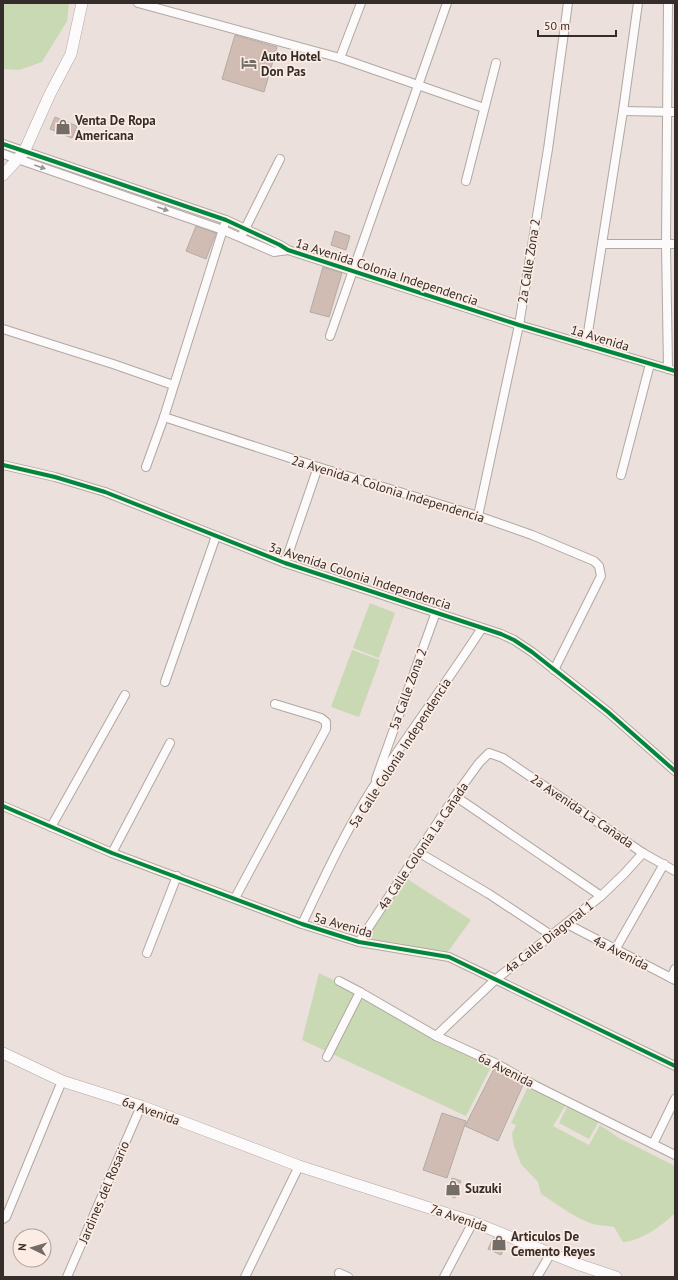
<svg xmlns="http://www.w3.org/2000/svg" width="678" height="1280" font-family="'PT Sans',sans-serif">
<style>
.green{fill:#c9d9b4}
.building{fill:#d0bcb2;stroke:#b3aba7}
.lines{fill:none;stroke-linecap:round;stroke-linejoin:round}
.minor-casing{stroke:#b0a8a3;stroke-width:10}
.tertiary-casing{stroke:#b0a8a3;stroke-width:12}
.minor{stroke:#fcfafa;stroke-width:8}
.tertiary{stroke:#fcfafa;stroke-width:11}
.cycleway-casing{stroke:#fdece4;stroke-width:6}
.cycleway{stroke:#00873e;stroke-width:4}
.oneway{fill:#989492}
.labels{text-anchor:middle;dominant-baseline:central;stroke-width:3.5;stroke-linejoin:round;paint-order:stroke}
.poi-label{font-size:13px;font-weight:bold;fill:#342d29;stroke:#fdece4;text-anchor:start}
.street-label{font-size:13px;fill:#342d29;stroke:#fdece4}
</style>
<rect width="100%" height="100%" fill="#ebe0db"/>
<g class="green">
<polygon points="3,3 69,3 67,21 42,62 19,70 3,69"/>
<polygon points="370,603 395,613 379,658 353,648"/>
<polygon points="352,650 380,660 359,717 331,707"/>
<polygon points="404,877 471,920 447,953 362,942"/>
<polygon points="319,973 495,1059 466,1116 302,1040"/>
<path d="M 532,1078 L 570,1098 L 553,1126 L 589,1145 L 600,1125 L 619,1138 L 675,1166 L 675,1213 C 663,1225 641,1241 623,1242 L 614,1227 C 606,1225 597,1226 590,1223 C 572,1216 557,1204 541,1194 L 538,1182 L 521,1164 L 514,1146 L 512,1134 L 516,1125 L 511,1123 Z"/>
<polygon points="568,1105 599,1121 589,1139 559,1123"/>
</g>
<g class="building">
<polygon points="235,35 277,47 264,92 222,79"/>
<polygon points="55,117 77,126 72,138 50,129"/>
<polygon points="196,226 216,233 206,259 186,251"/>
<polygon points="335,231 350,236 346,250 331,245"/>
<polygon points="323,267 342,273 329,317 310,312"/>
<polygon points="494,1069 523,1085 498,1141 465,1126"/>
<polygon points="442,1113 466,1121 447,1178 423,1170"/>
<polygon points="452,1178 461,1181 455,1198 446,1194"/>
<polygon points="493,1238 506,1243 501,1255 488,1249"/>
</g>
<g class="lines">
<defs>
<g id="minor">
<polyline points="138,3 340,58 484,108"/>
<polyline points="340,58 361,3"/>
<polyline points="623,111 675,112"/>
<polyline points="3,144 226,220 280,245 288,250 519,325 675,371"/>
<polyline points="3,154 223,230 274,252 288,250"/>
<polyline points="466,181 496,63"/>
<polyline points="243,233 280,159"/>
<polyline points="602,244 675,244"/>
<polyline points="3,329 113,364 173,385"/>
<polyline points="330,336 447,3"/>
<polyline points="586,345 623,111 638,3"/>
<polyline points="668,369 666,244 668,3"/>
<polyline points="164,417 318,467 478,516 532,535 594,561 599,566 601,576 554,670"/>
<polyline points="3,465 55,477 105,492 285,563 501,634 514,640 532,652 608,712 675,771"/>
<polyline points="146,467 164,417 224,226"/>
<polyline points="621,475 650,364"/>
<polyline points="478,516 519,325 548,149 568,3"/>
<polyline points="285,563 318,467"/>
<polyline points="165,682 216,536"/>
<polyline points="376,779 436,612"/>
<polyline points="455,796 601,896"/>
<polyline points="3,806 112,853 302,924 359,942 449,957 675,1066"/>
<polyline points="51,827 125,695"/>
<polyline points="418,852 489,894 551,935"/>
<polyline points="112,853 170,743"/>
<polyline points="235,898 326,729 326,722 321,718 275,704"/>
<path d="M 302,924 C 324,878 345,832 372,789 C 408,735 447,682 482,628"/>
<polyline points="567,924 675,980"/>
<polyline points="359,942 455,796 479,763 489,753 503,758 643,853 675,871"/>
<polyline points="615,950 664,864"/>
<polyline points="147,953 177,876"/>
<polyline points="671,978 675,969"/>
<polyline points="339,981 360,992 436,1036 497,1064 536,1086 675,1155"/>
<polyline points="436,1036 495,980 601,896 624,874 643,853"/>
<polyline points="327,1057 360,992"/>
<polyline points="653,1144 675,1099"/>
<polyline points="3,1219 6,1217 62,1081"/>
<polyline points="339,1273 348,1277"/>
<polyline points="67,1277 141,1106"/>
<polyline points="245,1277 299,1166"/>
<polyline points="444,1277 473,1222"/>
<polyline points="537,1277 551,1253"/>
</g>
<g id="tertiary">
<polyline points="3,175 24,152 50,94 71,54 82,3"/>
<polyline points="3,1053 62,1081 141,1106 299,1166 473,1222 577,1264 616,1277"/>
</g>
</defs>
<use href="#minor" class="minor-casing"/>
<use href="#tertiary" class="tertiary-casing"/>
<use href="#minor" class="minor"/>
<use href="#tertiary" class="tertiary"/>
<defs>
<g id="cycleway">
<polyline points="3,144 226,220 280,245 288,250 519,325 675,371"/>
<polyline points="3,465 55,477 105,492 285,563 501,634 514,640 532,652 608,712 675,771"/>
<polyline points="3,806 112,853 302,924 359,942 449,957 675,1066"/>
</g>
</defs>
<use href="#cycleway" class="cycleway-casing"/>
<use href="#cycleway" class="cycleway"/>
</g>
<defs><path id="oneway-solid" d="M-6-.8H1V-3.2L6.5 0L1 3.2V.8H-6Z"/></defs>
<g class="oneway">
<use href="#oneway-solid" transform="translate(40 167) rotate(19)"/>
<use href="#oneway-solid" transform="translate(163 209) rotate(19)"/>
</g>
<defs>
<symbol id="hotel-bare" viewBox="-9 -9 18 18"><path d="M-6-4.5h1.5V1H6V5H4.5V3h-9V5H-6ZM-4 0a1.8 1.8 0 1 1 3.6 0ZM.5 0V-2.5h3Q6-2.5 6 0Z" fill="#746c67" stroke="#fdece4" stroke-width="2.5" paint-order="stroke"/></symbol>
<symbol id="shop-bare" viewBox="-9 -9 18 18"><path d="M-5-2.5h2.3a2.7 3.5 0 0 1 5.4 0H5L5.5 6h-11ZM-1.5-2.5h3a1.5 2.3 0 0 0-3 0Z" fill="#746c67" stroke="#fdece4" stroke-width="2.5" paint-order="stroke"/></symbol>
</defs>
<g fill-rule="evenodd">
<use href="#hotel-bare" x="238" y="52" width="22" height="22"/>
<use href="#shop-bare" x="52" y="116" width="22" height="22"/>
<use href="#shop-bare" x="442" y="1177" width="22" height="22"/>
<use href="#shop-bare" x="488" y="1232" width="22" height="22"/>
</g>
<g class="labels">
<g class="poi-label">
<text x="261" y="56">Auto Hotel<tspan x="261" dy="15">Don Pas</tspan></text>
<text x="75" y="120">Venta De Ropa<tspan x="75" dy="15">Americana</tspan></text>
<text x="465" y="1188">Suzuki</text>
<text x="511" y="1236">Articulos De<tspan x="511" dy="15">Cemento Reyes</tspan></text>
</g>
<g class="street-label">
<text transform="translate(529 261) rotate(-81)">2a Calle Zona 2</text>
<text transform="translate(387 272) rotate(18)">1a Avenida Colonia Independencia</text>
<text transform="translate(600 338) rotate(17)">1a Avenida</text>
<text transform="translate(388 489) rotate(17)">2a Avenida A Colonia Independencia</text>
<text transform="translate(360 576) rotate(18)">3a Avenida Colonia Independencia</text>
<text transform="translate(408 689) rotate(-70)">5a Calle Zona 2</text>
<text transform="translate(400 753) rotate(-57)">5a Calle Colonia Independencia</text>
<text transform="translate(582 811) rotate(34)">2a Avenida La Cañada</text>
<text transform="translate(423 846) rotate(-56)">4a Calle Colonia La Cañada</text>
<text transform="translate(343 925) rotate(16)">5a Avenida</text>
<text transform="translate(549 937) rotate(-38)">4a Calle Diagonal 1</text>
<text transform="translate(621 953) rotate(27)">4a Avenida</text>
<text transform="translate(506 1070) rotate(27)">6a Avenida</text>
<text transform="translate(151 1111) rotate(20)">6a Avenida</text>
<text transform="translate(104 1192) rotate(-67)">Jardines del Rosario</text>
<text transform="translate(459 1218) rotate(19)">7a Avenida</text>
</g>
</g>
<rect width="678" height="1280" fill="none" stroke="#342d29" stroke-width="8"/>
<g transform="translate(32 1248) rotate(275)"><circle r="19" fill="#fdece4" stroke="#ada099"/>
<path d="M0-3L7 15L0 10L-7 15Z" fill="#746c67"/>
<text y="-6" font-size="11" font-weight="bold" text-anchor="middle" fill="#342d29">N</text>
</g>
<path d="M538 30v6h78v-6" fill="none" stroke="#342d29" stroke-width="2"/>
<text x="544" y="30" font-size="12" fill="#342d29" stroke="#fdece4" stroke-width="3" paint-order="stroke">50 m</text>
</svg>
